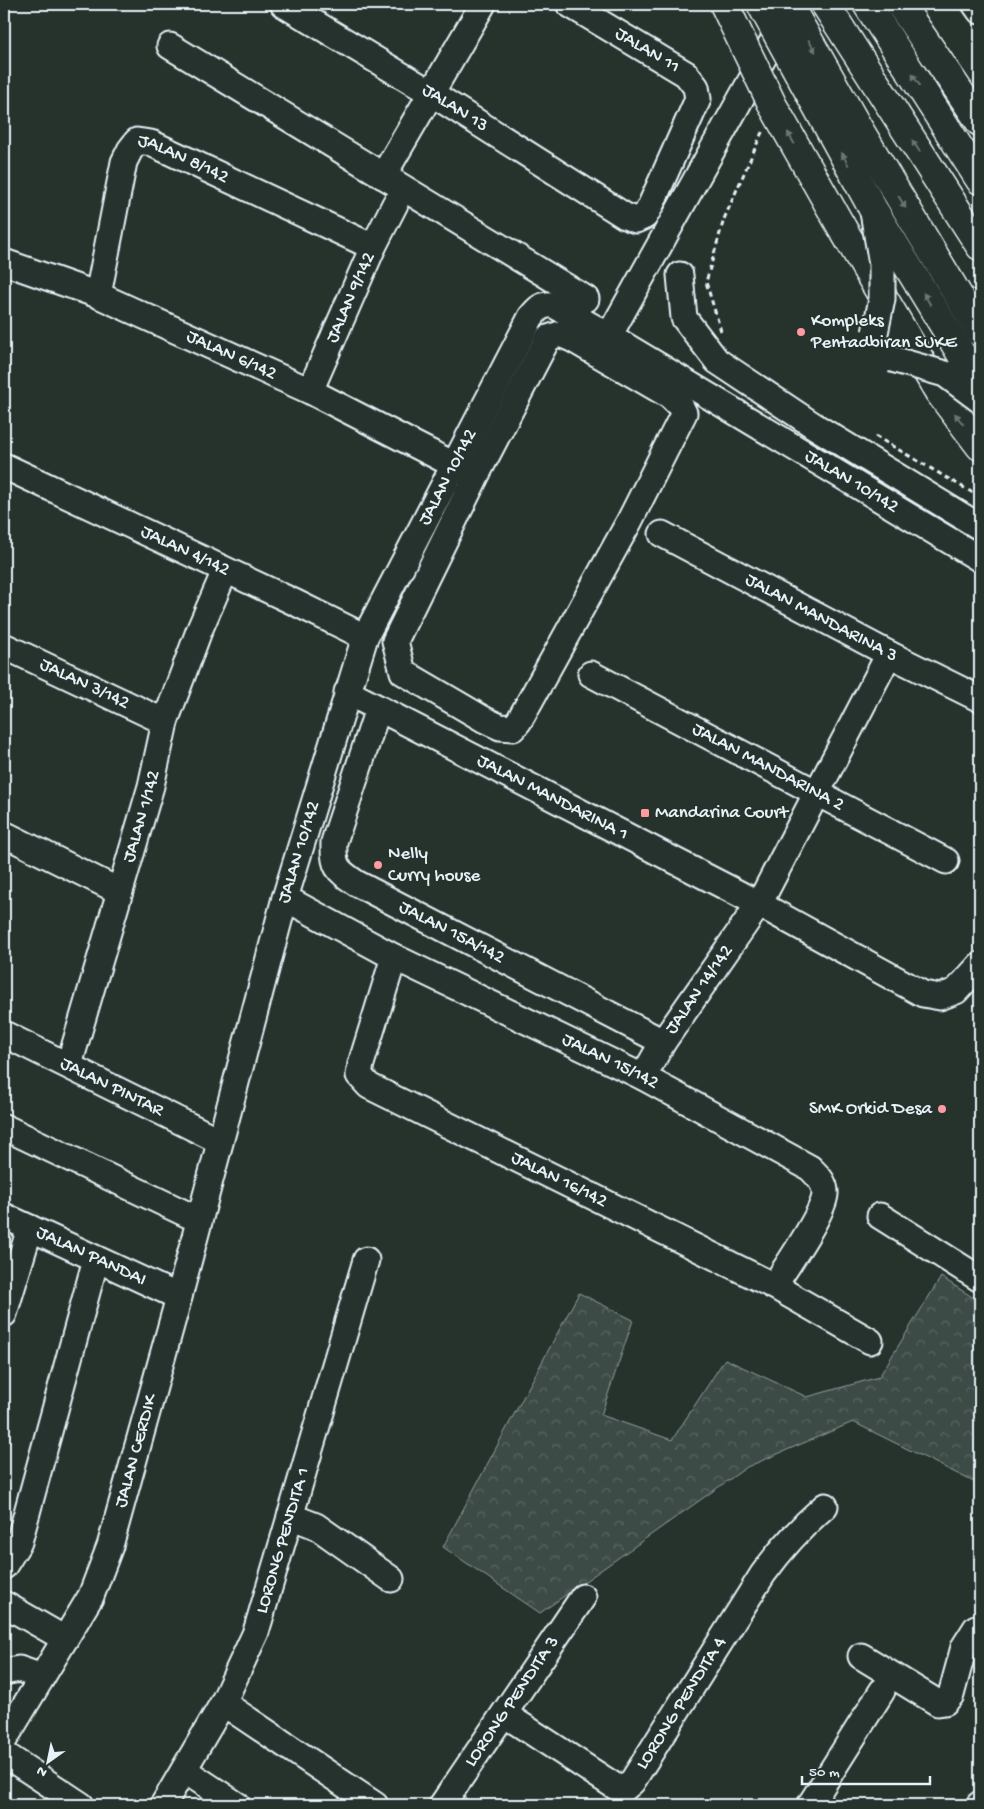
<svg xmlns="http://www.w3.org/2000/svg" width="984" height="1809" font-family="'Gochi Hand',sans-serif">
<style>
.forest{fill:url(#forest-crowns);stroke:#939ea0}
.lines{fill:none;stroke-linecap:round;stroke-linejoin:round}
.minor-casing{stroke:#e8f1f8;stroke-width:29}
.major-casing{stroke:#e8f1f8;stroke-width:31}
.highway-casing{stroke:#e8f1f8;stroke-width:31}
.path{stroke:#e8f1f8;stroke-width:3;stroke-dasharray:5 4;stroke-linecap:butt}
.minor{stroke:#26332d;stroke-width:25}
.major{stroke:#26332d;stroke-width:28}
.highway{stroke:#26332d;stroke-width:28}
.minor-bridge-casing{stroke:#e8f1f8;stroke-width:29;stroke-linecap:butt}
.highway-bridge-casing{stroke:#e8f1f8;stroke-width:31;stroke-linecap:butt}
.minor-bridge{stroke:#26332d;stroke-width:25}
.highway-bridge{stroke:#26332d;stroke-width:28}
.oneway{fill:#6a7674}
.poi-dot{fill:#ff9aa2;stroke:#26332d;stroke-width:2}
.labels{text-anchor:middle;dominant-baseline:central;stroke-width:4;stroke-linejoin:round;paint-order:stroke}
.street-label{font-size:19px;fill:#e8f1f8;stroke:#26332d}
.poi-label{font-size:19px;fill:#e8f1f8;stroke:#26332d;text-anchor:start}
</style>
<defs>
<pattern id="forest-crowns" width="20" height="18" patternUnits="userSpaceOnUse" patternTransform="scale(1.25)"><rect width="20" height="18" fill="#3e4b47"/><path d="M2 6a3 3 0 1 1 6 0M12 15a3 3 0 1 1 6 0" fill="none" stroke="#5a6562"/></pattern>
</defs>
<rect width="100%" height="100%" fill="#26332d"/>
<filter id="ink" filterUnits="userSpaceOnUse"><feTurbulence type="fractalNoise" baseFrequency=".02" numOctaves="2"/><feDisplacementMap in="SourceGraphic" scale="10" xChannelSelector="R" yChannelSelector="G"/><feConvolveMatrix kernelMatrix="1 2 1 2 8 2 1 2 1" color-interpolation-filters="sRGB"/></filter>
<g filter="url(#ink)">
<polygon class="forest" points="941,1277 980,1302 980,1485 853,1422 747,1467 540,1613 443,1547 579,1293 633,1320 601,1415 672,1440 725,1359 807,1397 879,1377"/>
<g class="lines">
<defs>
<g id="minor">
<path id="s1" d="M 283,4 L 431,93 L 625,216 L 636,220 L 645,216 L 650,207 L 698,99 L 696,87 L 686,74 L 569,4"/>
<polyline points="975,4 980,11"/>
<polyline points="170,46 586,299"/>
<polyline points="383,176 483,4"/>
<path id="s2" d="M 4,262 L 98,295 L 310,391 L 468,472"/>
<polyline points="680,275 684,318 717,361 816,427 980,527"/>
<path id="s3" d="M 98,295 L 124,162 L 130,150 L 137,141 L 151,143 L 373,247"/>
<polygon points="560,334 572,339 670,396 681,407 684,413 629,522 519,721 513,728 500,727 485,720 403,672 395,641 476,476 548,338"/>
<polyline points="609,336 785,19"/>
<path id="s4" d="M 310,391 L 373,247 L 395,204"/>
<path id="s5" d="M 4,466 L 296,603 L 365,637"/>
<path id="s6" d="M 662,534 L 889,654 L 980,699"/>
<path id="s7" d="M 4,646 L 165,722"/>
<path id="s8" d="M 591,674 L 946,861"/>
<path id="s9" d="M 347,692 L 759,904 L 923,994 L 940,997 L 956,991 L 980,965"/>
<path id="s10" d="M 378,709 L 334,842 C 333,867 337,870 356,883 L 663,1042"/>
<polyline points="4,834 119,891"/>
<path id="s11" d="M 285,898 L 394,957 L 643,1077 L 810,1168 C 817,1175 826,1183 825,1194 C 824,1213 786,1267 774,1286"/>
<path id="s12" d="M 394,957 L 361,1064 L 359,1075 L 369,1086 L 774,1286 L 870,1341"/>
<path id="s13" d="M 4,1034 L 220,1141"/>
<path id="s14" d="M 69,1065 L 151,786 L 165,722 L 199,631 L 225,571"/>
<path id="s15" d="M 643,1077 L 663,1042 L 759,904 L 889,654"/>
<polyline points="4,1127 199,1220"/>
<path id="s16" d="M 4,1216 L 179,1297"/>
<polyline points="880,1216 980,1279"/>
<polyline points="4,1314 30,1228"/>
<polyline points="290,1516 316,1526 391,1579"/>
<polyline points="4,1566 19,1542 96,1259"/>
<polyline points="4,1604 65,1639"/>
<polyline points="861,1656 938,1703 945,1702 951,1695 964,1647 976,1628 980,1628"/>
<polyline points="4,1672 19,1669 42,1677"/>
<polyline points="223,1703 375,1805"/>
<path id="s17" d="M 504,1714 L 616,1787 L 625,1788 L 632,1782 L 763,1574 C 781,1549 802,1526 825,1506"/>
<path id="s18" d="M 4,1740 L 91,1596 L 110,1546 L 179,1297 L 285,898 L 365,637 L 531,317 C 538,308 542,304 554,305 L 609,336 L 980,559"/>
<polyline points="4,1754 81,1805"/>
<polyline points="184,1770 237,1805"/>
<path id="s19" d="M 163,1805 L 223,1703 L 256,1632 L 366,1260"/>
<path id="s20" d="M 442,1805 L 583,1597"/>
<polyline points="810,1805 882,1691"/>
<polyline points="979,1805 980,1804"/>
</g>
<g id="major">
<polyline points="867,4 980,180"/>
<polyline points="900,4 980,122"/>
</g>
<g id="highway">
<polyline points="825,4 980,246"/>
<polyline points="841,226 939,392 980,446"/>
</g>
</defs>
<use href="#minor" class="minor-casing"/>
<use href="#major" class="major-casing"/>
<use href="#highway" class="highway-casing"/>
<g class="path">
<polyline points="721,331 706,282 724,219 763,130"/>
<polyline points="875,436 980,497"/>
</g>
<use href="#minor" class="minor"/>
<use href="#major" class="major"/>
<use href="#highway" class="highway"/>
<defs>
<g id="minor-bridge">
<polyline points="873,212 882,264 882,299 875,333"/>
<polyline points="892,359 945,374 980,400"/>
</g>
<g id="highway-bridge">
<polyline points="724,4 773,106 841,226"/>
<polyline points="761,4 873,209 980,385"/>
<polyline points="788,4 857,126 980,332"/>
</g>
</defs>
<use href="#minor-bridge" class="minor-bridge-casing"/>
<use href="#highway-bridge" class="highway-bridge-casing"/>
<use href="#minor-bridge" class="minor-bridge"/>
<use href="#highway-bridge" class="highway-bridge"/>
</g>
<defs><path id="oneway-solid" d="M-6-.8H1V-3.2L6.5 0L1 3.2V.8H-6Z" transform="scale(1.25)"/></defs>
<g class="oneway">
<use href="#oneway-solid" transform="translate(812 46) rotate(60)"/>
<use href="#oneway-solid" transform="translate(916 80) rotate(-123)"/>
<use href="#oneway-solid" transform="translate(791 138) rotate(-119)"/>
<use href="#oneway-solid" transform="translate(916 146) rotate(-123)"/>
<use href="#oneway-solid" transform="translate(845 159) rotate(-118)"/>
<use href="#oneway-solid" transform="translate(902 202) rotate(59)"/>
<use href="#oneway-solid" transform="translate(927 299) rotate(-121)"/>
<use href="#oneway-solid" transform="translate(959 419) rotate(-127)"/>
</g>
</g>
<g class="poi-dot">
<circle cx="801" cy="332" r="5"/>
<rect x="640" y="808" width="10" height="10" rx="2.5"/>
<circle cx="378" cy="865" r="5"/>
<circle cx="942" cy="1109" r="5"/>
</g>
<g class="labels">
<g class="street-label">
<text transform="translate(647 51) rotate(31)">JALAN 11</text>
<text stroke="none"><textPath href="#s1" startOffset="201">JALAN 13</textPath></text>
<text stroke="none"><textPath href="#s3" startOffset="210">JALAN 8/142</textPath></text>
<text stroke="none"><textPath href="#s4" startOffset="102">JALAN 9/142</textPath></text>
<text stroke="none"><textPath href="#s2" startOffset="246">JALAN 6/142</textPath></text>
<text stroke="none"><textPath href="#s18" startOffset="1346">JALAN 10/142</textPath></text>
<text stroke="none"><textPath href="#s18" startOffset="1900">JALAN 10/142</textPath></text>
<text stroke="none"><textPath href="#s5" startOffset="200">JALAN 4/142</textPath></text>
<text stroke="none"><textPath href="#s6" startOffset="180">JALAN MANDARINA 3</textPath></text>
<text stroke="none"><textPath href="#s7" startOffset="89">JALAN 3/142</textPath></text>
<text stroke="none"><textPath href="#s8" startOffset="200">JALAN MANDARINA 2</textPath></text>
<text stroke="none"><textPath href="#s9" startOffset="231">JALAN MANDARINA 1</textPath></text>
<text stroke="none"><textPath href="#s14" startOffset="259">JALAN 1/142</textPath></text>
<text stroke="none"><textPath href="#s18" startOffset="941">JALAN 10/142</textPath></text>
<text stroke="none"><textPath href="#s10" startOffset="298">JALAN 15A/142</textPath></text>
<text stroke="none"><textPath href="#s15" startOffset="104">JALAN 14/142</textPath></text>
<text stroke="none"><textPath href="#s11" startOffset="364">JALAN 15/142</textPath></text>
<text stroke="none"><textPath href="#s13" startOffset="120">JALAN PINTAR</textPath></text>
<text stroke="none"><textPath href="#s12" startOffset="350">JALAN 16/142</textPath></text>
<text stroke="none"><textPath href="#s16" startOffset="96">JALAN PANDAI</textPath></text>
<text stroke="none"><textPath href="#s18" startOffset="320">JALAN CERDIK</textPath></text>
<text stroke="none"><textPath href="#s19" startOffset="292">LORONG PENDITA 1</textPath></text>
<text stroke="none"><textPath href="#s20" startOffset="125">LORONG PENDITA 3</textPath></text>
<text stroke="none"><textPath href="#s17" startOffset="245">LORONG PENDITA 4</textPath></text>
</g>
<g class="poi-label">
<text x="811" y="321">Kompleks<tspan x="811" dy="22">Pentadbiran SUKE</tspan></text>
<text x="655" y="813">Mandarina Court</text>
<text x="388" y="854">Nelly<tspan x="388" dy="22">Curry house</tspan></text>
<text x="932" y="1109" text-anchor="end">SMK Orkid Desa</text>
</g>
</g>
<rect width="984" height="1809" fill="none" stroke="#26332d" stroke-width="20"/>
<rect x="10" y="10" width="964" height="1789" fill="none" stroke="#e8f1f8" stroke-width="2" filter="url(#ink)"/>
<g transform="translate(48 1762) rotate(213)" stroke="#26332d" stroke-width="4" paint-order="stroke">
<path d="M0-4L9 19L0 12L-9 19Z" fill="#e8f1f8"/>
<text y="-8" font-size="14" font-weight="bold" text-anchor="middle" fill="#e8f1f8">N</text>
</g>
<path d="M802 1776v8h128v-8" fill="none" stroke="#e8f1f8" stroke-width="2.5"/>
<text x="809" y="1776" font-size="15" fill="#e8f1f8" stroke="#26332d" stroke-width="4" paint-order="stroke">50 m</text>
</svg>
